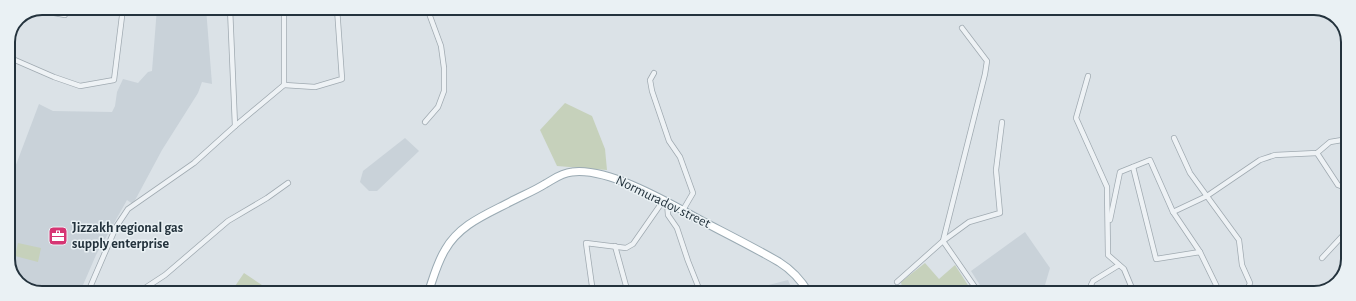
<svg xmlns="http://www.w3.org/2000/svg" width="1356" height="301" font-family="'Alegreya Sans',sans-serif">
<style>
.built{fill:#c9d2d9}
.green{fill:#c6d1bb}
.lines{fill:none;stroke-linecap:round;stroke-linejoin:round}
.minor-casing{stroke:#a0aab1;stroke-width:6}
.primary-casing{stroke:#9aaab3;stroke-width:9}
.minor{stroke:#eef2f5;stroke-width:4.5}
.primary{stroke:#fff;stroke-width:7}
.labels{text-anchor:middle;dominant-baseline:central;stroke-width:3;stroke-linejoin:round;paint-order:stroke}
.street-label{font-size:14px;fill:#24333d;stroke:#eaf1f4}
.poi-label{font-size:14px;font-weight:bold;fill:#24333d;stroke:#eaf1f4;text-anchor:start}
.rim{fill:none;stroke:#24333d;stroke-width:2}
</style>
<rect width="100%" height="100%" fill="#dbe2e7"/>
<g class="built">
<polygon points="157,8 206,8 212,84 202,82 198,93 162,150 133,204 127,200 96,255 80,292 36,292 18,283 8,263 8,205 11,178 39,104 53,111 112,112 115,106 117,92 123,79 138,83 148,72 152,71"/>
<polygon points="405,138 419,151 377,191 369,191 360,182 363,171"/>
<polygon points="1025,232 1050,268 1045,285 1035,293 985,293 971,271"/>
<polygon points="788,280 794,293 741,293 741,292"/>
</g>
<g class="green">
<polygon points="565,103 592,116 605,149 607,170 557,166 540,130"/>
<polygon points="18,243 41,248 38,262 15,256"/>
<polygon points="925,263 939,279 955,265 973,293 903,293 901,282"/>
<polygon points="244,273 271,291 271,292 238,292 233,289"/>
</g>
<g class="lines">
<defs>
<g id="minor">
<polyline points="230,8 235,126"/>
<polyline points="38,10 65,15 67,8"/>
<polyline points="8,57 54,77 80,86 114,80 123,8"/>
<polyline points="654,73 650,80 652,91 669,141 680,157 693,193 683,210"/>
<polyline points="1088,76 1076,118 1107,187 1108,255 1124,269 1134,293"/>
<polyline points="284,85 315,87 342,79 337,8"/>
<polyline points="425,122 438,107 444,91 444,68 441,46 427,8"/>
<polyline points="1174,138 1190,173 1239,240 1242,265 1250,283 1246,293"/>
<polyline points="1317,153 1338,185 1348,189"/>
<polyline points="1133,167 1156,259 1200,252 1220,293"/>
<polyline points="667,202 668,215 677,228 688,261 698,286 705,293"/>
<polyline points="1173,212 1207,196 1260,160 1275,155 1317,153 1330,142 1348,139"/>
<polyline points="1110,220 1120,172 1150,160 1173,212 1200,252"/>
<polyline points="615,246 628,293"/>
<polyline points="1322,258 1347,231"/>
<polyline points="897,282 943,241 985,74 987,61 962,28"/>
<polyline points="88,292 116,227 128,209 194,163 235,126 284,85 284,8"/>
<polyline points="139,292 165,275 228,221 267,198 288,183"/>
<polyline points="593,293 586,243 626,248 633,244 663,201"/>
<polyline points="979,293 943,241 969,222 1000,213 996,170 1002,122"/>
<polyline points="1094,293 1091,285 1093,281 1119,265"/>
</g>
<g id="primary">
<polyline points="143,292 151,291 155,292"/>
<path d="M 428,293 C 433,279 437,263 445,250 C 459,225 485,215 510,202 C 521,196 534,191 545,184 C 554,179 561,173 572,172 C 609,167 671,204 704,222 C 729,235 755,248 779,262 C 792,270 801,280 809,293"/>
</g>
</defs>
<use href="#minor" class="minor-casing"/>
<use href="#primary" class="primary-casing"/>
<use href="#minor" class="minor"/>
<use href="#primary" class="primary"/>
</g>
<defs>
<symbol id="office-square" viewBox="-11 -11 22 22"><rect x="-9" y="-9" width="18" height="18" rx="4" fill="#d63573" stroke="#eaf1f4"/><path d="M-6-3h4V-5.5h4V-3h4V5H-6ZM-1-4.5V-3h2v-1.5ZM-6 0V1H6V0Z" fill="#fff"/></symbol>
</defs>
<g fill-rule="evenodd">
<use href="#office-square" x="47" y="225" width="22" height="22"/>
</g>
<g class="labels">
<g class="street-label">
<text transform="translate(663 202) rotate(26)">Normuradov street</text>
</g>
<g class="poi-label">
<text x="72" y="228">Jizzakh regional gas<tspan x="72" dy="16">supply enterprise</tspan></text>
</g>
</g>
<path d="M0 0H1356V301H0ZM42 15H1314A27 27 0 0 1 1341 42V259A27 27 0 0 1 1314 286H42A27 27 0 0 1 15 259V42A27 27 0 0 1 42 15Z" fill="#eaf1f4" fill-rule="evenodd"/>
<path class="rim" d="M42 15H1314A27 27 0 0 1 1341 42V259A27 27 0 0 1 1314 286H42A27 27 0 0 1 15 259V42A27 27 0 0 1 42 15Z"/>
</svg>
